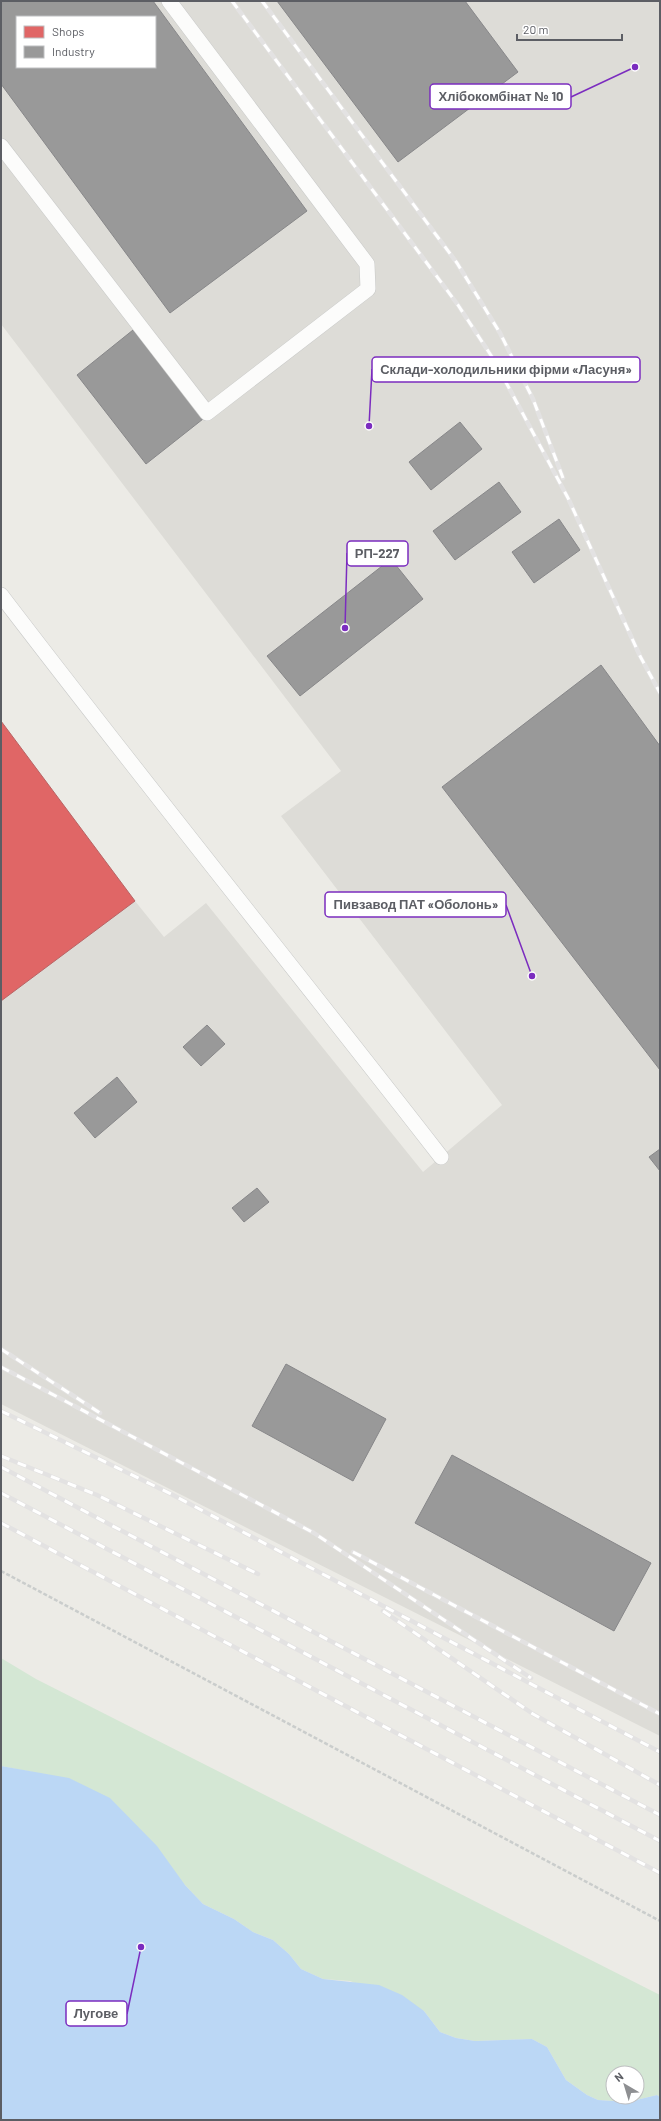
<svg xmlns="http://www.w3.org/2000/svg" width="661" height="2121" font-family="Barlow,sans-serif">
<style>
.industrial{fill:#dddcd7;fill-rule:evenodd}
.green{fill:#d4e7d4;fill-rule:evenodd}
.water{fill:#bbd7f5}
.shops{fill:#e06666;stroke:#b86465}
.industry{fill:#999;stroke:#878789;fill-rule:evenodd}
.lines{fill:none;stroke-linecap:round;stroke-linejoin:round}
.service-casing{stroke:#c8c9c8;stroke-width:16}
.path{stroke:#cacdcc;stroke-width:2.5;stroke-dasharray:4 2;stroke-linecap:butt}
.service{stroke:#fcfcfb;stroke-width:15}
.rail-casing{stroke:#e3e2e2;stroke-width:4.5}
.rail{stroke:#fff;stroke-width:3;stroke-dasharray:9;stroke-linecap:butt}
.leader{fill:none;stroke:#7b2cbf;stroke-width:1.5}
.callout-dot{fill:#7b2cbf;stroke:#fff;stroke-width:1.5}
.callout{fill:#fff;stroke:#7b2cbf;stroke-width:1.5}
.callout-label{font-size:13px;text-anchor:middle;font-weight:bold;fill:#5c5e64}
</style>
<rect width="100%" height="100%" fill="#ecebe6"/>
<path class="industrial" d="M 1,1 L 660,1 L 660,1736 L 1,1404 L 1,721 L 135,901 L 164,937 L 206,903 L 423,1172 L 502,1105 L 281,816 L 341,771 L 1,324 ZM 17,17 L 155,17 L 155,67 L 17,67 Z"/>
<path class="green" d="M 1,1658 L 36,1679 L 660,1995 L 660,2097 L 657,2095 L 628,2102 L 598,2100 L 587,2095 L 566,2080 L 547,2047 L 532,2039 L 475,2041 L 456,2038 L 440,2032 L 424,2011 L 350,1981 L 323,1979 L 301,1969 L 289,1954 L 273,1940 L 253,1932 L 234,1919 L 203,1904 L 185,1885 L 32,1772 L 1,1766 ZM 613,2073 L 637,2073 L 637,2097 L 613,2097 Z"/>
<polygon class="water" points="1,1766 69,1778 110,1798 157,1846 185,1885 203,1904 234,1919 253,1932 273,1940 289,1954 301,1969 323,1979 379,1985 402,1995 424,2011 440,2032 456,2038 475,2041 532,2039 547,2047 566,2080 587,2095 598,2100 628,2102 657,2095 660,2097 660,2120 1,2120"/>
<polygon class="shops" points="1,721 135,901 1,1001"/>
<g class="industry">
<path d="M 1,1 L 153,1 L 307,211 L 170,313 L 1,84 ZM 17,17 L 155,17 L 155,67 L 17,67 Z"/>
<polygon points="277,1 465,1 518,72 398,162"/>
<polygon points="133,330 203,419 146,464 77,375"/>
<polygon points="460,422 482,449 431,490 409,462"/>
<polygon points="499,482 521,512 455,560 433,531"/>
<polygon points="559,519 580,550 534,583 512,552"/>
<polygon points="391,559 423,599 300,696 267,656"/>
<polygon points="601,665 660,746 660,1070 442,787"/>
<polygon points="207,1025 225,1044 201,1066 183,1047"/>
<polygon points="117,1077 137,1102 95,1138 74,1113"/>
<polygon points="660,1149 660,1171 649,1157"/>
<polygon points="257,1188 269,1202 244,1222 232,1208"/>
<polygon points="286,1364 386,1419 353,1481 252,1426"/>
<polygon points="452,1455 651,1563 614,1631 415,1523"/>
</g>
<g class="lines">
<defs>
<g id="service">
<polyline points="1,146 207,413 368,289 367,264 169,1"/>
<path d="M 1,595 C 145,784 295,969 441,1157"/>
</g>
</defs>
<use href="#service" class="service-casing"/>
<polyline class="path" points="1,1571 660,1921"/>
<use href="#service" class="service"/>
<defs>
<g id="rail">
<polyline points="232,1 458,305 494,360 568,498 640,656 660,693"/>
<polyline points="262,1 457,263 500,333 533,399 563,478"/>
<polyline points="1,1349 100,1413"/>
<polyline points="1,1367 314,1533 531,1678"/>
<polyline points="1,1411 171,1494 660,1752"/>
<polyline points="1,1456 97,1495 258,1574"/>
<polyline points="1,1467 660,1815"/>
<polyline points="1,1493 660,1841"/>
<polyline points="1,1523 660,1873"/>
<polyline points="353,1552 660,1714"/>
<polyline points="383,1611 533,1714 660,1785"/>
</g>
</defs>
<use href="#rail" class="rail-casing"/>
<use href="#rail" class="rail"/>
</g>
<path class="leader" d="M635 67L571 97M369 426L372 369M345 628L347 553M532 976L506 905M141 1947L127 2014"/>
<g class="callout-dot">
<circle cx="635" cy="67" r="4"/>
<circle cx="369" cy="426" r="4"/>
<circle cx="345" cy="628" r="4"/>
<circle cx="532" cy="976" r="4"/>
<circle cx="141" cy="1947" r="4"/>
</g>
<g class="callout">
<rect x="430" y="84" width="141" height="25" rx="4"/>
<rect x="372" y="357" width="268" height="25" rx="4"/>
<rect x="347" y="541" width="61" height="25" rx="4"/>
<rect x="325" y="892" width="181" height="25" rx="4"/>
<rect x="66" y="2001" width="61" height="25" rx="4"/>
</g>
<g class="callout-label">
<text x="501" y="101">Хлібокомбінат № 10</text>
<text x="506" y="374">Склади-холодильники фірми «Ласуня»</text>
<text x="377" y="558">РП-227</text>
<text x="416" y="909">Пивзавод ПАТ «Оболонь»</text>
<text x="96" y="2018">Лугове</text>
</g>
<rect width="661" height="2121" fill="none" stroke="#5c5e64" stroke-width="4"/>
<rect x="16" y="16" width="140" height="52" fill="#ffffff" stroke="#bebfc1"/>
<rect x="24" y="26" width="20" height="12" fill="#e06666" stroke="#bebfc1"/>
<text x="52" y="36" font-size="12" fill="#5c5e64">Shops</text>
<rect x="24" y="46" width="20" height="12" fill="#999999" stroke="#bebfc1"/>
<text x="52" y="56" font-size="12" fill="#5c5e64">Industry</text>
<g transform="translate(625 2085) rotate(322)"><circle r="19" fill="#ffffff" stroke="#bebfc1"/>
<path d="M0-3L7 15L0 10L-7 15Z" fill="#8e8f92"/>
<text y="-6" font-size="11" font-weight="bold" text-anchor="middle" fill="#5c5e64">N</text>
</g>
<path d="M517 34v6h105v-6" fill="none" stroke="#5c5e64" stroke-width="2"/>
<text x="523" y="34" font-size="12" fill="#5c5e64" stroke="#ffffff" stroke-width="3" paint-order="stroke">20 m</text>
</svg>
